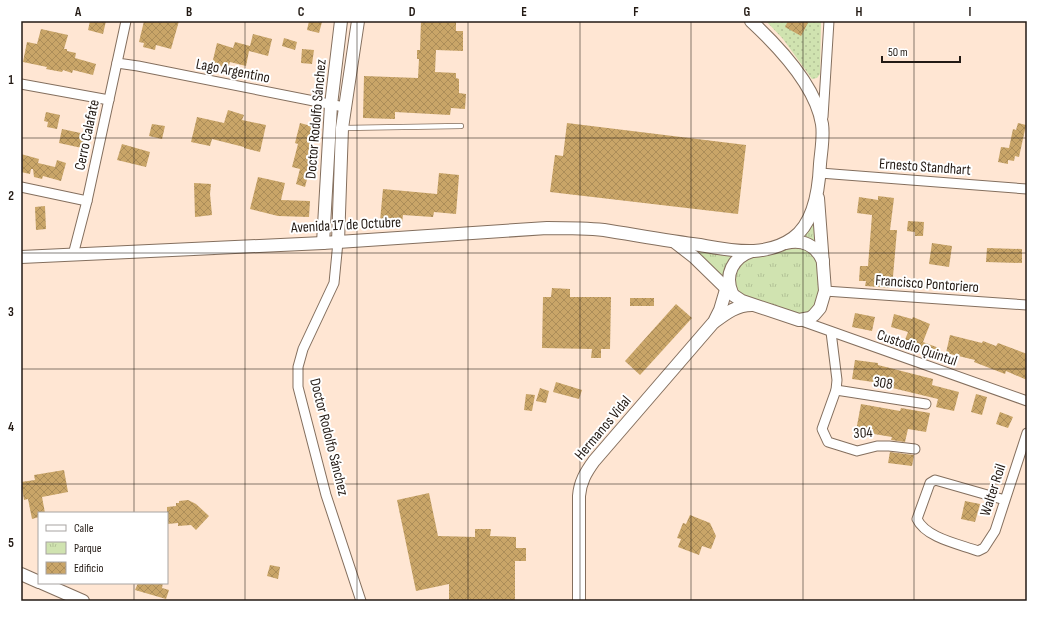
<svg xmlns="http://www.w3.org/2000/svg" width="1048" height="622" font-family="'Sofia Sans Condensed',sans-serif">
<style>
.grass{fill:url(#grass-dots)}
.park{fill:url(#park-tufts)}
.building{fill:url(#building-cross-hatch)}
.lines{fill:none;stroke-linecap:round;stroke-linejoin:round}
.lane-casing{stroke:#846f5e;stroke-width:6}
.street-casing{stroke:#846f5e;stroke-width:11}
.secondary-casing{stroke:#846f5e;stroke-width:14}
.lane{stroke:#fff;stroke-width:4.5}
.street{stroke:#fff;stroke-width:9}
.secondary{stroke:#fff;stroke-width:12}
.grid{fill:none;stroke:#231a14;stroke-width:1;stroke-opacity:0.55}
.labels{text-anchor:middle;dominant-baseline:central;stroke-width:4;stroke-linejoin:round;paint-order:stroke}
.street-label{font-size:15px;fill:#231a14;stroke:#fff}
.neatline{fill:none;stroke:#231a14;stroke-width:1.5}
.grid-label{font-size:13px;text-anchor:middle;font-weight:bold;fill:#231a14}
</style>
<defs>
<pattern id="grass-dots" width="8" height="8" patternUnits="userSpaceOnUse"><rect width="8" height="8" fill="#d0e3b0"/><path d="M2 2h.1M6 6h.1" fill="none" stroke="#b2c296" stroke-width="1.8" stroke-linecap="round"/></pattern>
<pattern id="park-tufts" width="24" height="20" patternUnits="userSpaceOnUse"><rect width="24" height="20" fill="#d0e3b0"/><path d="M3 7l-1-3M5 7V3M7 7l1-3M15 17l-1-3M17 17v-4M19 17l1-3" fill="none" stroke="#b2c296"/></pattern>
<pattern id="building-cross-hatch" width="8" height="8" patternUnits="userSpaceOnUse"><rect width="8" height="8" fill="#c9a568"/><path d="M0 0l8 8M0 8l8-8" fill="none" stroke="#ac8d59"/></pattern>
</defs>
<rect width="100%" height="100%" fill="#ffe6d3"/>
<polygon class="grass" points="766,21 821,21 820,74 817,78 812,79 783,39"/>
<g class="park">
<polygon points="814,219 818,243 804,238 802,235"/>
<path d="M 790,247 L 807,249 L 817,261 L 821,287 L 814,307 L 808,312 L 801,315 L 746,297 C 729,286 735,273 745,259 Z"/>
<polygon points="692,248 734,255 723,277 722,276"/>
</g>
<g class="building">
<polygon points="90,21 106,21 103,34 88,30"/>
<polygon points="144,21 179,21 171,49 156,45 155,50 143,47 144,43 139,42"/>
<polygon points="309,21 322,22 319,33 307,30"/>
<polygon points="421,21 456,21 456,31 463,31 463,51 436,50 435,72 456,73 456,78 459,79 459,93 466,94 465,109 451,108 450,115 395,112 395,119 363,118 364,76 418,78 419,59 417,59 417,50 420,50"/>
<polygon points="788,21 809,21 801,36 785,27"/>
<polygon points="41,29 68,35 64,49 67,49 67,51 76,53 75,58 96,64 93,75 73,70 72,73 63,70 62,72 46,69 47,67 23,62 27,42 37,44"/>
<polygon points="253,34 272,39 268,56 249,51 246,66 230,62 228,68 212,64 217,43 233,48 235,42 250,46"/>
<polygon points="284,38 297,42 295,50 282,46"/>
<polygon points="302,49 314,50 312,64 301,63"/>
<polygon points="228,110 244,115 242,120 266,125 260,152 244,148 244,147 212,139 210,146 191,142 197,117 224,123"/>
<polygon points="46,112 60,115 57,129 47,127 48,122 44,121"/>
<polygon points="300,123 315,127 310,147 315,148 305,187 296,184 300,169 292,167 298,144 295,143"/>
<polygon points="567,123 746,145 738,214 550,192 555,155 563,156"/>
<polygon points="1018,123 1026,125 1019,157 1015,156 1014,161 1008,160 1008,164 998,162 1001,147 1009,148 1013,129 1016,130"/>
<polygon points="152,124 165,126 162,139 149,136"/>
<polygon points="62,129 85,134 82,148 59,143"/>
<polygon points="122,144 150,152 146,167 117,160"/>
<polygon points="21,154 39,159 38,163 55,167 57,160 66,163 61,181 43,176 42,179 34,177 33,169 31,169 30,174 21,172"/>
<polygon points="439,173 459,175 456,214 434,212 433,217 403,215 402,223 380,221 383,189 437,194"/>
<polygon points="258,177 285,183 281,200 310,201 309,217 278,216 250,209"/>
<polygon points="194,183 211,184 210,194 212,215 195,217"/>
<polygon points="878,196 894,198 890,230 897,230 892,288 865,286 866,281 859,281 860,266 868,266 872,215 857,213 859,197 878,200"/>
<polygon points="45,206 46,229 36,230 35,207"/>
<polygon points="908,221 924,222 923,236 915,236 915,232 907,231"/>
<polygon points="932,243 952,246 949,267 929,264"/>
<polygon points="987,248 1022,249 1022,263 986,262"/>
<polygon points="552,288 570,289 570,297 611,297 610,349 601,349 601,358 591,358 592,349 542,348 543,297 551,297"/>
<rect x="630" y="298" width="24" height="8"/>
<polygon points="676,304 692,318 640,375 625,361"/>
<polygon points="855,313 875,317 872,331 852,327"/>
<polygon points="894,314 912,319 913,317 930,324 923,342 939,348 935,357 903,345 908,332 891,327"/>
<polygon points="950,335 982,343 983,341 996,346 998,343 1027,354 1027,380 1006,371 1005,374 974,362 975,360 946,353"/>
<polygon points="855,360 878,363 878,365 933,379 932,385 959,392 954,411 936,407 938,399 880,385 880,383 852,379"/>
<polygon points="556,382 582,390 579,399 553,392"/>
<polygon points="540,388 549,391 546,403 536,401"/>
<polygon points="526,394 535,395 532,411 524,410"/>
<polygon points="976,394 987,397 982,415 971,412"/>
<polygon points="861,404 900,411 901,408 930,413 926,432 908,429 905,442 891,440 892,437 856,431"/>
<polygon points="1000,412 1013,417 1008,428 996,424"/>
<polygon points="890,452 914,455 912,466 888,463"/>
<polygon points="64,470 68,492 42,497 45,513 39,513 39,517 32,519 28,499 24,500 21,482 35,480 34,475"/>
<polygon points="429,493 438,536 475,537 475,529 491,529 490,536 516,537 516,548 526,548 526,561 515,561 515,601 449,601 449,584 416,591 397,500"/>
<polygon points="188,500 196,504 209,516 196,530 191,525 178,526 178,523 167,524 167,507 176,506 176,503 179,503 179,501"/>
<polygon points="965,501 980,504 975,522 961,519"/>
<polygon points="690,515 710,523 716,536 711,549 702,546 699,555 678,547 681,539 677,538 683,523 686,524"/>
<polygon points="270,565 280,567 278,579 267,576"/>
<polygon points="138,583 163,583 162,588 169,590 166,599 135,590"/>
</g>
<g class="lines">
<defs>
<polyline id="lane" points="344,128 461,126"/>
<g id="street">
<polyline points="117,63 138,66 344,107"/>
<polyline points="21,84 109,100"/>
<polyline points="823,117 829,21"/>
<polyline points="820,173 1027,189"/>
<polyline points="21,187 87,201"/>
<polyline points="338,242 334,283 303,349 298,367 298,387 326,495 361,601"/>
<polyline points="73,255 87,201 126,21"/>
<polyline points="825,291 1027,305"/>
<polyline points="799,320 1027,401"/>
<polyline points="831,332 837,380 836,390 822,429 828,442 857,451 877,446 889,446 915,449"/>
<polyline points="836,390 926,404"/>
<path d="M 1005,500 L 935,480 L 930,483 L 917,519 C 926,538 959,544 978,551 L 984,548 L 995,531 L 1027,433"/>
</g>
<g id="secondary">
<polyline points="338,242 342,128 358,21"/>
<polyline points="323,243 331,105 341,21"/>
<polyline points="676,243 694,257 733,295 742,301 799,320 810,318 814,315 820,308 825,291 818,198"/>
<path d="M 786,243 C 802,239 816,245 823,261"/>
<path d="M 21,257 L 323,243 L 547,228 C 566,228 585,228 604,230 C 636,235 668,241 700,245 C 717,248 736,252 754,251 C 767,250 782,246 793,238 C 814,223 819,188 820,164 C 821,151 824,137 822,124 C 816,86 779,47 751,21"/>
<path d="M 732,293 C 724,275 733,257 752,251"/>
<polyline points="715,320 720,310 728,283"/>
<polyline points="21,574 39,582"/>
<polyline points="42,583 83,601"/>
<path d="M 579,601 L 579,496 C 580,482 586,472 594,461 L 713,323 C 725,314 736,305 752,305"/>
</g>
</defs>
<use href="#lane" class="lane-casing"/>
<use href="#street" class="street-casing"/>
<use href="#secondary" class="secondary-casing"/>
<use href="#lane" class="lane"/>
<use href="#street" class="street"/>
<use href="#secondary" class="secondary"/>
</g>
<path class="grid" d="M 134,21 L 134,513M 245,21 L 245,601M 357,21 L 357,601M 468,21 L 468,601M 580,21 L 580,601M 691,21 L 691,601M 803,21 L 803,601M 914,21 L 914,601M 21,138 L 1027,138M 21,253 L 1027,253M 21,369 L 1027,369M 21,484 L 1027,484M 134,583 L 134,601"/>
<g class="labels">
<g class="street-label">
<text transform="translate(233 71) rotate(11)">Lago Argentino</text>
<text transform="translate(316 119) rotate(-85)">Doctor Rodolfo Sánchez</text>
<text transform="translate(87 135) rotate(-78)">Cerro Calafate</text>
<text transform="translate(925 167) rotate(4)">Ernesto Standhart</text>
<text transform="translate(346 225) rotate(-3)">Avenida 17 de Octubre</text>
<text transform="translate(927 284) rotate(4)">Francisco Pontoriero</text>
<text transform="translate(917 348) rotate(19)">Custodio Quintul</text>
<text transform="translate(883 383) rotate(9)">308</text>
<text transform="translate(603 428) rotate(-50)">Hermanos Vidal</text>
<text transform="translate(863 433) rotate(-3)">304</text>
<text transform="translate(329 437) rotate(76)">Doctor Rodolfo Sánchez</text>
<text transform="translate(993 490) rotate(-72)">Walter Roil</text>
</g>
</g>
<rect width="1048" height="622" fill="none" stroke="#ffffff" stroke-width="44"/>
<rect x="38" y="512" width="130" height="72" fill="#ffffff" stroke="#a7a3a1"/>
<rect x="46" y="525" width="20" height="6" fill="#ffffff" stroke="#a7a3a1"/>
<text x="74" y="532" font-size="12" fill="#231a14">Calle</text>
<rect x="46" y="542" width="20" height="12" fill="url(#park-tufts)" stroke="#a7a3a1"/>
<text x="74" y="552" font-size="12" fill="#231a14">Parque</text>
<rect x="46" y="562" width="20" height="12" fill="url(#building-cross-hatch)" stroke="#a7a3a1"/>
<text x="74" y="572" font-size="12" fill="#231a14">Edificio</text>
<path d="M882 56v6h78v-6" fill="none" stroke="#231a14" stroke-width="2"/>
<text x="888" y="56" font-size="12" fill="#231a14" stroke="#ffffff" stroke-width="3" paint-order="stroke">50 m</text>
<rect x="22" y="22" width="1004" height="578" class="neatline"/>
<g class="grid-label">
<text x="78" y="16">A</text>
<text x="189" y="16">B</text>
<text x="301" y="16">C</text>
<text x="412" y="16">D</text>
<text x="524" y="16">E</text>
<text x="636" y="16">F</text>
<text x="747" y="16">G</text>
<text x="859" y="16">H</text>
<text x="970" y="16">I</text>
<text x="11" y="84">1</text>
<text x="11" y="200">2</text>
<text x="11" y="316">3</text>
<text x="11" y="431">4</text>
<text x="11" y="547">5</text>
</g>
</svg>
